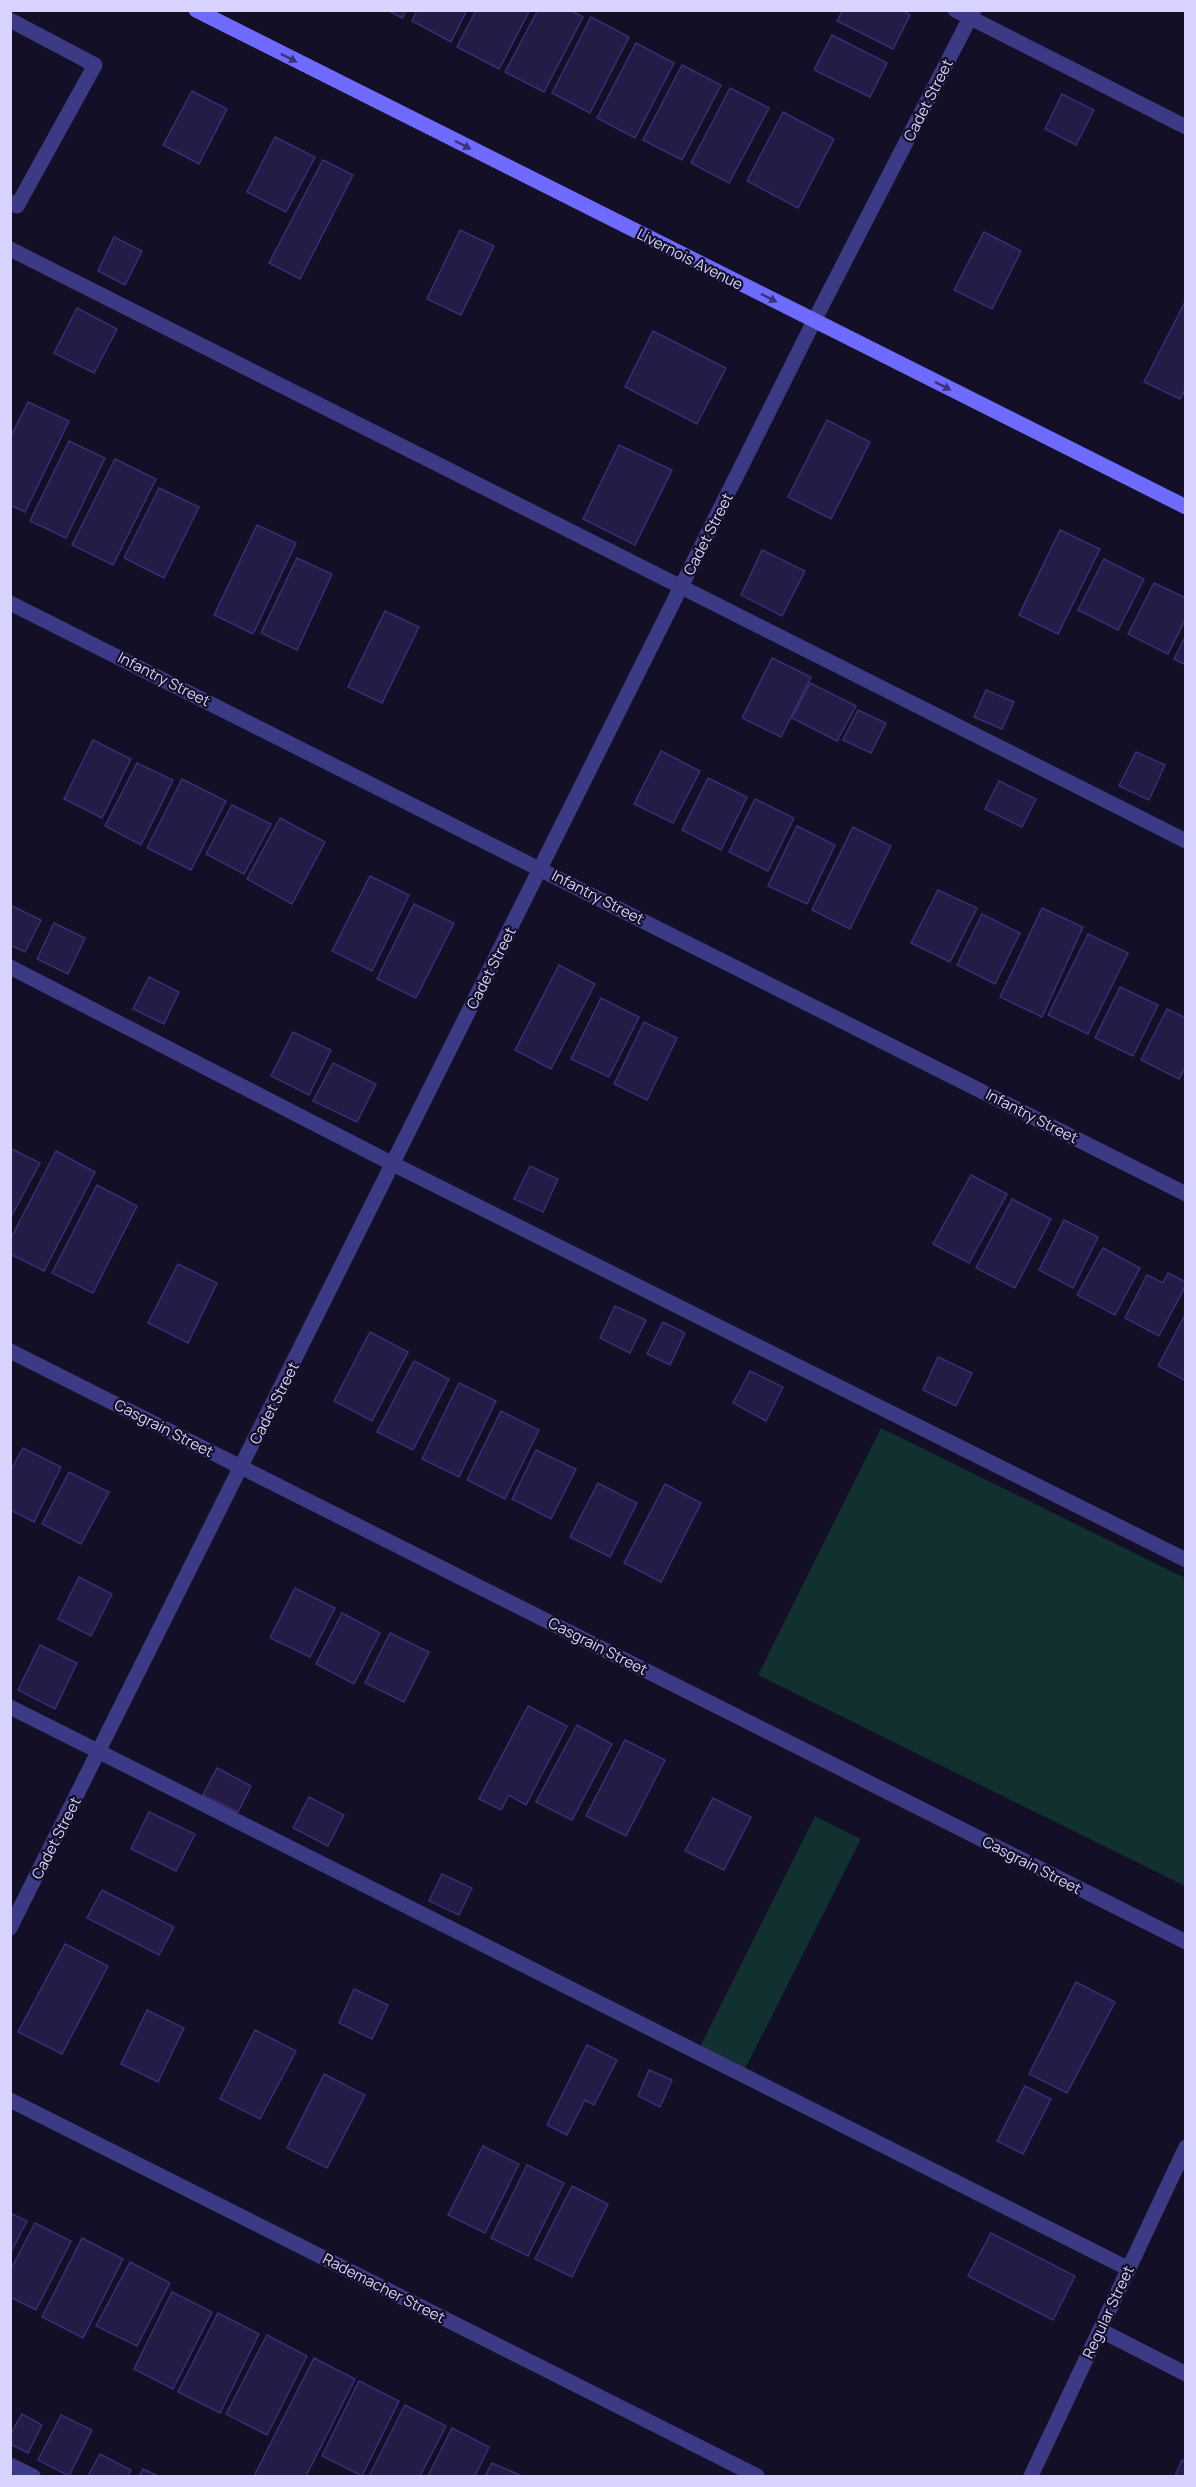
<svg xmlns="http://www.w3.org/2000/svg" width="1196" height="2487" font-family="Manrope,sans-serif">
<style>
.green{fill:#12302f}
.building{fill:#241b47;stroke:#3b2d73;stroke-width:1.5}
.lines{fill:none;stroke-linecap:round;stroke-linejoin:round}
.service{stroke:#3d3a85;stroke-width:15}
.minor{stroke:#3d3a85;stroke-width:15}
.secondary{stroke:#6f6bff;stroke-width:15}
.oneway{fill:#38347d}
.labels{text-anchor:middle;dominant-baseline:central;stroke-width:4.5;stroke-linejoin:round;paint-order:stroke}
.street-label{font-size:15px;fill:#d9d4ff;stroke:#130f26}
</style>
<rect width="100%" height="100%" fill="#130f26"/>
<g class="green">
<polygon points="881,1428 1185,1578 1185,1886 758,1675"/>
<polygon points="815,1816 861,1839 745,2069 700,2047"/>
</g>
<g class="building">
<polygon points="387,10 406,10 402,18"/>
<polygon points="417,10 467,10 451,42 412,21"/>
<polygon points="476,10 530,10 499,69 457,47"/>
<polygon points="538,10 570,10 583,17 544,92 505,72"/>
<polygon points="843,10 902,10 910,15 893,49 837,21"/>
<polygon points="591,17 629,37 590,113 552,93"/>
<polygon points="832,35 887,63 870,97 814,70"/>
<polygon points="636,43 674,63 635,138 597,118"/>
<polygon points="682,65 721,85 682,160 643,140"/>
<polygon points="730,88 769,108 729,183 691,163"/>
<polygon points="192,91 227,109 199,164 163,145"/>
<polygon points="1062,94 1094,110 1076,145 1045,129"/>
<polygon points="783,112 834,139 798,208 747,181"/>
<polygon points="275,137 315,157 286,212 247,192"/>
<polygon points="323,160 353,175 300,279 269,263"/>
<polygon points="460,230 494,246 461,315 427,299"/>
<polygon points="984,232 1021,251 992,309 954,290"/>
<polygon points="114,237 142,251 125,285 98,271"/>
<polygon points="1186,300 1186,388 1180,399 1144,382"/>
<polygon points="77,308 117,329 94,373 54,353"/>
<polygon points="653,331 726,368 697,424 625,387"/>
<polygon points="28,402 69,421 25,512 10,505 10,438"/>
<polygon points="827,420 870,442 831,519 788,497"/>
<polygon points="69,441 105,458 66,538 30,521"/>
<polygon points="619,445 672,470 635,545 583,519"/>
<polygon points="115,459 156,479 113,565 72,545"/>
<polygon points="159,488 199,507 164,578 124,558"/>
<polygon points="257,525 296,543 253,634 214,615"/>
<polygon points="1060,530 1100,549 1058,634 1019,615"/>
<polygon points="762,550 805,571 782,616 741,595"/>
<polygon points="297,558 332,574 297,650 261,633"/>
<polygon points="1104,559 1144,579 1118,630 1078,610"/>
<polygon points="1154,583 1186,598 1186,618 1168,654 1128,634"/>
<polygon points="385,611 419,627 382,703 348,687"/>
<polygon points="1186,635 1186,665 1174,659"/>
<polygon points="772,658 811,677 781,737 742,718"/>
<polygon points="810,683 856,706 837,741 792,718"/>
<polygon points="986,690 1014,702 1002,729 974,717"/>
<polygon points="858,710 886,723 871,753 843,740"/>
<polygon points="93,740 131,759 102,818 64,799"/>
<polygon points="661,751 700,771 673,823 634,804"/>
<polygon points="1136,752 1165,765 1149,800 1119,786"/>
<polygon points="137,763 173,780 141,845 105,826"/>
<polygon points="708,778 747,797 721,850 682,830"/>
<polygon points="182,779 226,801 191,870 147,848"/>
<polygon points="999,781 1036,799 1022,827 985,809"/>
<polygon points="755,799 794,818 768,871 729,852"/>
<polygon points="232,805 271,824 244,874 206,854"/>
<polygon points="280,818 325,842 292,904 247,879"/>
<polygon points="797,826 835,845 807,904 768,886"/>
<polygon points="853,827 891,846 850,929 812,910"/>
<polygon points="370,876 409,895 372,971 332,951"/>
<polygon points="938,890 977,908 950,962 911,943"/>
<polygon points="414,904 454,923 416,998 377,979"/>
<polygon points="10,905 41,920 25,952 10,945"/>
<polygon points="1042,908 1083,927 1042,1017 1000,997"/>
<polygon points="982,914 1020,933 995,984 957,965"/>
<polygon points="54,923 85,938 68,974 37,959"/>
<polygon points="1088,934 1128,953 1088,1034 1048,1015"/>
<polygon points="559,965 595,984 551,1069 515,1050"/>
<polygon points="149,977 179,992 164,1024 133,1009"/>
<polygon points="1120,987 1158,1005 1133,1056 1095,1038"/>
<polygon points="601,998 639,1017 609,1077 571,1059"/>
<polygon points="1167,1009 1186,1018 1186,1066 1179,1079 1141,1060"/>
<polygon points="644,1022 677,1038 647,1100 614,1084"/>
<polygon points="293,1032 331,1050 309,1095 271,1076"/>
<polygon points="333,1063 376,1084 357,1122 313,1101"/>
<polygon points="10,1148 40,1163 10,1219"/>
<polygon points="56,1151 95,1172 44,1271 10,1254 10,1240"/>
<polygon points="530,1166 558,1179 543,1212 514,1199"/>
<polygon points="971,1175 1007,1194 969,1263 933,1244"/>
<polygon points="97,1185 137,1206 93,1293 52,1273"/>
<polygon points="1012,1199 1051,1219 1015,1288 976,1268"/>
<polygon points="1064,1220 1098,1237 1073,1288 1039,1270"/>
<polygon points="1103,1248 1140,1268 1115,1315 1077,1295"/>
<polygon points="178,1264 217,1283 188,1343 148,1323"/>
<polygon points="1168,1273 1186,1282 1186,1285 1159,1336 1125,1318 1147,1275 1163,1283"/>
<polygon points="615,1306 646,1320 630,1353 600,1338"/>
<polygon points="1186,1313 1186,1381 1158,1366"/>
<polygon points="663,1322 685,1333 670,1365 647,1354"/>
<polygon points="370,1332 408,1352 372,1421 334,1401"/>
<polygon points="938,1357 972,1373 956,1406 923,1390"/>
<polygon points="414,1361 449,1379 413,1450 377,1432"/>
<polygon points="750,1371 783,1387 766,1421 733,1403"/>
<polygon points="459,1383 496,1401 459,1477 422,1459"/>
<polygon points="501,1411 539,1430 505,1499 467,1480"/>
<polygon points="23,1448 61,1467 34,1522 10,1510 10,1472"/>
<polygon points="536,1450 576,1469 551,1519 512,1499"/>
<polygon points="69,1472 109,1492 81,1544 42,1524"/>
<polygon points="598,1483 637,1503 610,1557 570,1537"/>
<polygon points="665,1484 701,1503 661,1582 624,1563"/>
<polygon points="79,1577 112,1594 91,1636 58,1619"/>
<polygon points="295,1588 335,1608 310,1657 270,1638"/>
<polygon points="342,1613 380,1633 354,1684 316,1664"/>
<polygon points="390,1633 429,1652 404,1702 365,1683"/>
<polygon points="40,1645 77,1663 55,1709 18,1690"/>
<polygon points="528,1706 567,1726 526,1805 509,1795 501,1810 479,1799"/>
<polygon points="577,1725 612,1744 572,1820 536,1802"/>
<polygon points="625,1740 665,1760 626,1836 586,1816"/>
<polygon points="217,1768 251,1786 238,1812 203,1795"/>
<polygon points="309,1797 344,1815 328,1846 293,1828"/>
<polygon points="713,1798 751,1817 724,1870 685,1851"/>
<polygon points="149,1812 195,1834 176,1871 131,1849"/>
<polygon points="442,1874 472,1888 459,1915 429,1901"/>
<polygon points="102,1890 174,1927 159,1955 87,1918"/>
<polygon points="65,1944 108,1966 62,2054 18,2032"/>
<polygon points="1076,1982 1115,2002 1067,2093 1029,2074"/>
<polygon points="354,1989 388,2005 372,2039 339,2023"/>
<polygon points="147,2010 184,2028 158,2082 121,2064"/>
<polygon points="255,2030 296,2051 260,2119 220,2099"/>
<polygon points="587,2045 617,2060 594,2105 585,2100 567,2135 547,2125"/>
<polygon points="649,2070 672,2080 660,2107 638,2096"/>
<polygon points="324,2074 365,2095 327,2168 287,2148"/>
<polygon points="1025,2086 1051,2099 1023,2154 997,2141"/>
<polygon points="483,2146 519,2164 485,2233 448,2215"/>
<polygon points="527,2165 564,2183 528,2256 491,2238"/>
<polygon points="572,2186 608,2204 572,2277 535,2259"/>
<polygon points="10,2213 27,2221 10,2254"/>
<polygon points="35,2223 71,2241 36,2310 10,2297 10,2271"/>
<polygon points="991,2233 1075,2276 1053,2320 968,2276"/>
<polygon points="82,2238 123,2259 83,2338 42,2317"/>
<polygon points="130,2262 170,2283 137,2346 96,2326"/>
<polygon points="172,2292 212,2312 173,2389 134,2369"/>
<polygon points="218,2313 259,2334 220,2413 178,2392"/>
<polygon points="267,2335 307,2356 267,2435 226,2414"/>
<polygon points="314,2358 355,2379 306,2476 254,2476"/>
<polygon points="359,2381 399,2401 362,2476 322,2456"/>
<polygon points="405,2405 446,2426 420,2476 369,2476"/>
<polygon points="22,2414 42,2425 28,2453 10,2444 10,2435"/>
<polygon points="61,2415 92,2430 69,2476 38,2460"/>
<polygon points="452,2428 489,2447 475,2476 428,2476"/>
<polygon points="100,2454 131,2470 128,2476 88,2476"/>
<polygon points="1182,2460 1186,2462 1186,2476 1175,2476"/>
<polygon points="492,2463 522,2476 485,2476"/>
<polygon points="143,2469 158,2476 139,2476"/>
</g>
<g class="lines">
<g class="service">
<polyline points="955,10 1186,127"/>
<polyline points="10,20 95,65 17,206 10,202"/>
<polyline points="10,249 1186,841"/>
<polyline points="10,967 393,1164 1186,1560"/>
<polyline points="10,1707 1129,2269"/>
<polyline points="1100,2330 1186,2374"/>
<polyline points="10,2465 33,2476"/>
</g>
<g class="minor">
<polyline points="10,603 1186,1194"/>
<polyline points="10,1351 1186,1942"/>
<polyline points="10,1928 814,321 974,10"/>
<polyline points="10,2100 757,2476"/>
<polyline points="1031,2476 1186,2147"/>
</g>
<polyline class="secondary" points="196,10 1186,507"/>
</g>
<defs><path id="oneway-solid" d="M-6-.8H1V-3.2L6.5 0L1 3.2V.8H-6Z" transform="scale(1.5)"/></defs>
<g class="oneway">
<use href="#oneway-solid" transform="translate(289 58) rotate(27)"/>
<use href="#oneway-solid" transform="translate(463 145) rotate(27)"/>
<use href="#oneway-solid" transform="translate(769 298) rotate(27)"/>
<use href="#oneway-solid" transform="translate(943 386) rotate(27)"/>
</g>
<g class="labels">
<g class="street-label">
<text transform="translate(928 100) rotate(-63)">Cadet Street</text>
<text transform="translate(690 259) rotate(27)">Livernois Avenue</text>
<text transform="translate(708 534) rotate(-63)">Cadet Street</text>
<text transform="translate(164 679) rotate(27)">Infantry Street</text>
<text transform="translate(598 897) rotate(27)">Infantry Street</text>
<text transform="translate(491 968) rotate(-63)">Cadet Street</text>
<text transform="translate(1032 1116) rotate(27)">Infantry Street</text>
<text transform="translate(274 1403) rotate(-63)">Cadet Street</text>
<text transform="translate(164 1428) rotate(27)">Casgrain Street</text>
<text transform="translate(598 1646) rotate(27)">Casgrain Street</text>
<text transform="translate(56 1838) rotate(-63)">Cadet Street</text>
<text transform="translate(1032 1865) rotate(27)">Casgrain Street</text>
<text transform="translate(384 2288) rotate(27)">Rademacher Street</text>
<text transform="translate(1108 2312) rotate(-65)">Regular Street</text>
</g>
</g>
<rect width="1196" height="2487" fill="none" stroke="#d9d4ff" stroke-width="24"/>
</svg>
